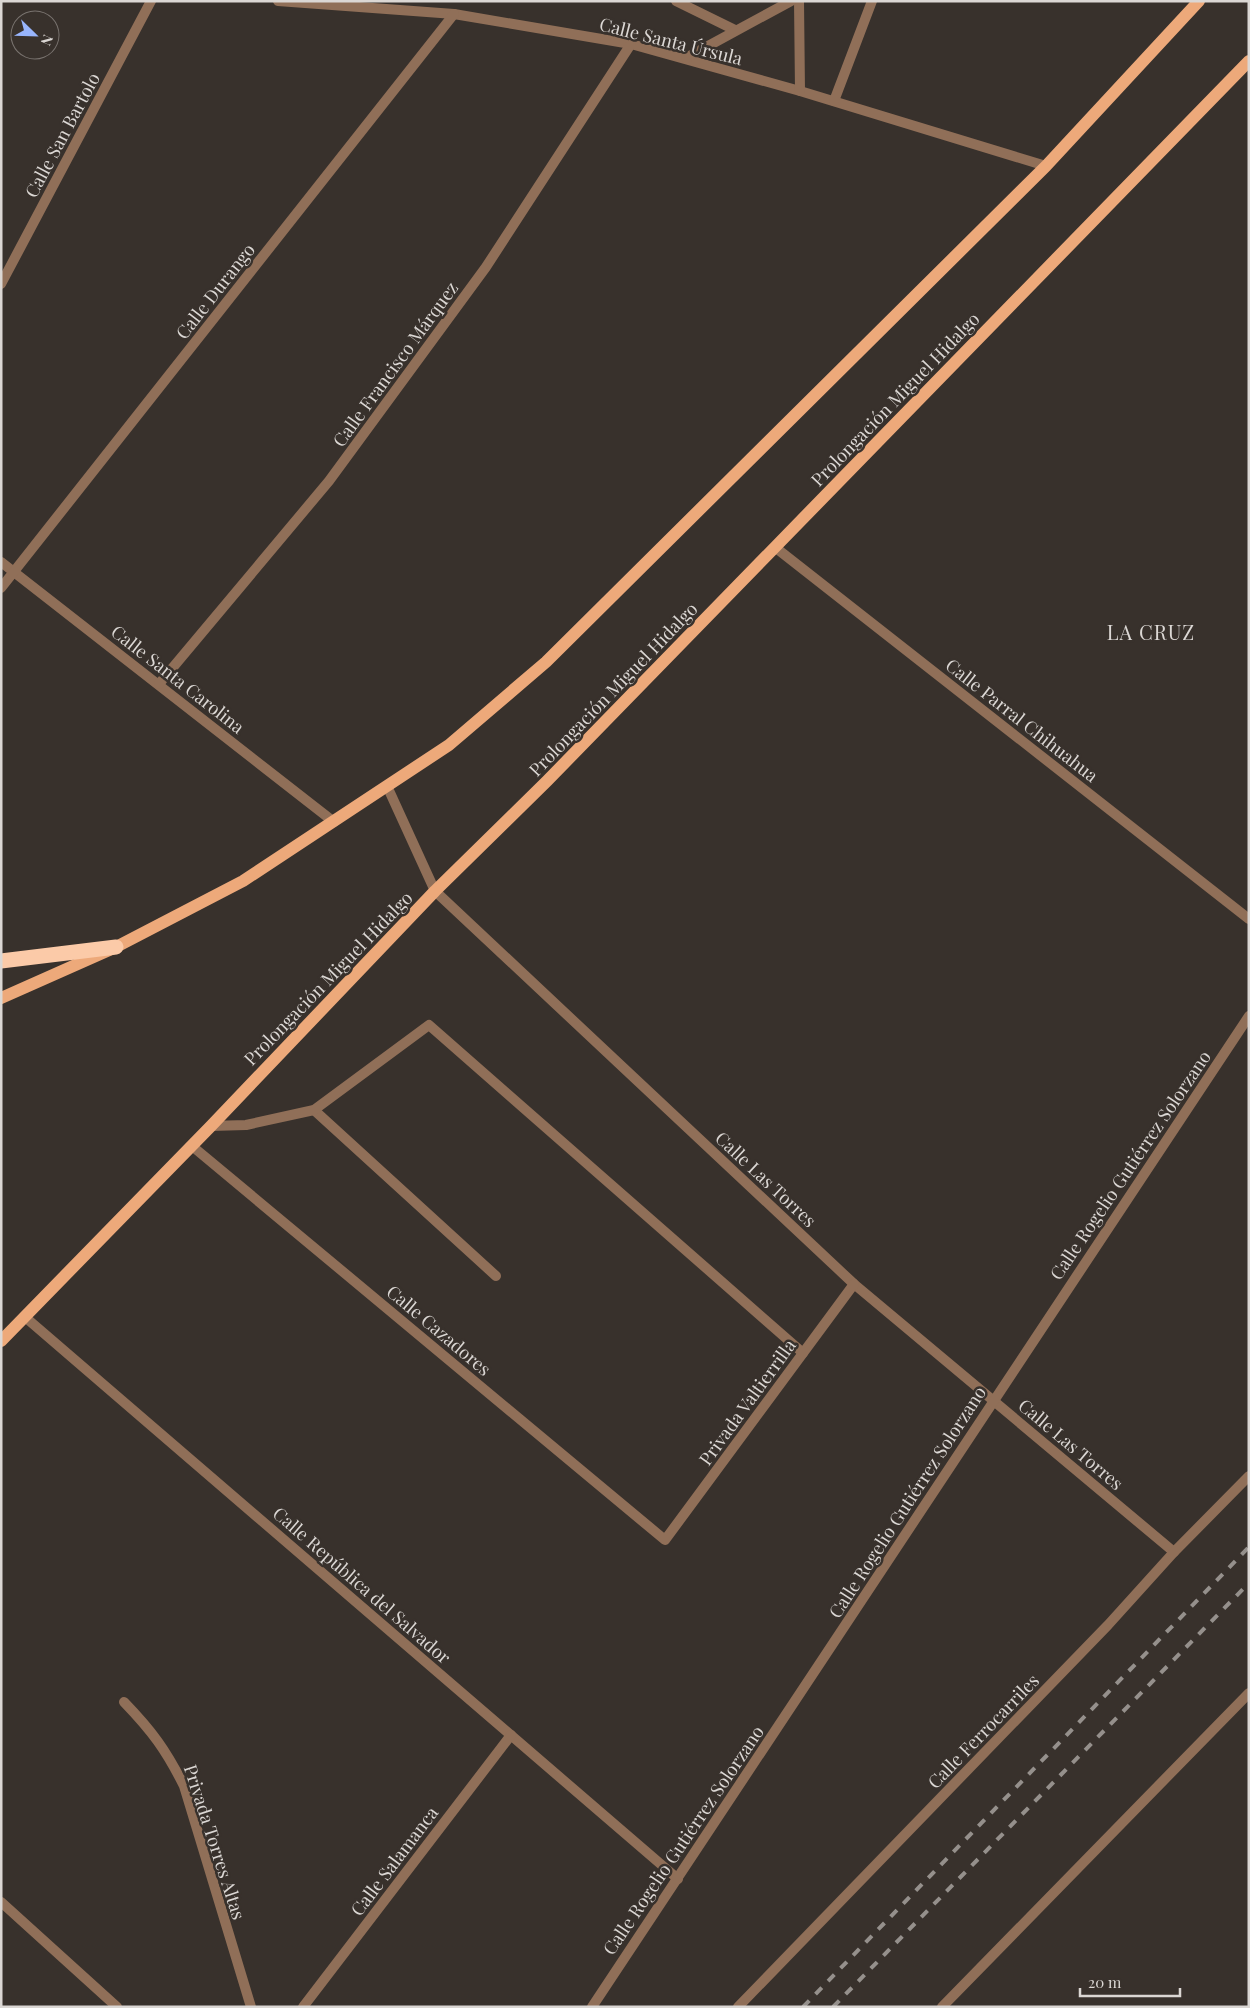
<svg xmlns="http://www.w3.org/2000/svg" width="1250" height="2008" font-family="'Playfair Display',serif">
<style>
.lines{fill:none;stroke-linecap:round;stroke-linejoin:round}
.street{stroke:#906f58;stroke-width:10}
.primary{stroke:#eda97a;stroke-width:12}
.highway{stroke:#fbcaa8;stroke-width:15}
.rail{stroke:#95908c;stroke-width:4;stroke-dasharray:9 9;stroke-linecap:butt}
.labels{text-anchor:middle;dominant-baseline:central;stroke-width:5;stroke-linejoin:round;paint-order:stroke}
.street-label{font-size:18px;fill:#dbd7d4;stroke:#38312c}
.quarter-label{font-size:20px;letter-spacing:1px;fill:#dbd7d4;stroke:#38312c}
</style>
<rect width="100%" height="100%" fill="#38312c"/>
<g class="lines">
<g class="street">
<polyline points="278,1 454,14 631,44 800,91 1046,166"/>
<polyline points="676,1 735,30"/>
<polyline points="799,1 800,91"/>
<polyline points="686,58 791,1"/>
<polyline points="834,101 872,1"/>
<polyline points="1,284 151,1"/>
<polyline points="776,548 1249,919"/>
<polyline points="1,562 334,822"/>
<polyline points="1,588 454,14"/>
<polyline points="159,684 329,481 486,267 631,44"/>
<polyline points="387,786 435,891 854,1284 1174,1552"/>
<polyline points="314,1110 496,1276"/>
<polyline points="211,1126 246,1125 314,1110 429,1025 803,1353"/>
<polyline points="192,1146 665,1540 854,1284"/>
<polyline points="25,1317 678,1879"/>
<path d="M 124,1702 C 152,1731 166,1750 184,1786 L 251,2007"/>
<polyline points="1,1902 117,2007"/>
<polyline points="303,2007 511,1735"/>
<polyline points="592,2007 1249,1016"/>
<polyline points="738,2007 1108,1625 1174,1552 1249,1476"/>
<polyline points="942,2007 1249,1693"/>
</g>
<g class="primary">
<polyline points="1,998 116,947 243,881 449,745 546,662 1046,166 1199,1"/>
<polyline points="1,1341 211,1126 435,891 547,781 1249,61"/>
</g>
<polyline class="highway" points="1,961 116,947"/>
<g class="rail">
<polyline points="803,2007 1249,1547"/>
<polyline points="833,2007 1249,1583"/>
</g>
</g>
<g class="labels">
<g class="street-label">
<text transform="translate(671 41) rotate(14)">Calle Santa Úrsula</text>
<text transform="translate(62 135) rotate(-62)">Calle San Bartolo</text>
<text transform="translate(215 291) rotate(-52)">Calle Durango</text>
<text transform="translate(395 364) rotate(-54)">Calle Francisco Márquez</text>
<text transform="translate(895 399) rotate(-46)">Prolongación Miguel Hidalgo</text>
<text transform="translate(178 679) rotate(38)">Calle Santa Carolina</text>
<text transform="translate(613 689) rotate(-46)">Prolongación Miguel Hidalgo</text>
<text transform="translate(1022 720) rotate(38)">Calle Parral Chihuahua</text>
<text transform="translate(328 978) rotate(-46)">Prolongación Miguel Hidalgo</text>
<text transform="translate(1130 1165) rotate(-56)">Calle Rogelio Gutiérrez Solorzano</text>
<text transform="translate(766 1179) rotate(43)">Calle Las Torres</text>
<text transform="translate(439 1330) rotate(40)">Calle Cazadores</text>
<text transform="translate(747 1402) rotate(-54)">Privada Valtierrilla</text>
<text transform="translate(1071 1444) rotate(40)">Calle Las Torres</text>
<text transform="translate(907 1502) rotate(-57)">Calle Rogelio Gutiérrez Solorzano</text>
<text transform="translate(362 1585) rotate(41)">Calle República del Salvador</text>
<text transform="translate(983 1731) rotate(-46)">Calle Ferrocarriles</text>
<text transform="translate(683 1840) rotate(-56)">Calle Rogelio Gutiérrez Solorzano</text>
<text transform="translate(215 1842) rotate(72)">Privada Torres Altas</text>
<text transform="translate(394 1861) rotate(-53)">Calle Salamanca</text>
</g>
<g class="quarter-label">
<text x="1151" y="631">LA CRUZ</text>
</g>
</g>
<rect width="1250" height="2008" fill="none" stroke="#dbd7d4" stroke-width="5"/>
<g transform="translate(35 35) rotate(113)"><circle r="24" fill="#38312c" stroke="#79736f"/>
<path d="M0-4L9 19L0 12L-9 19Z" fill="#98b5fd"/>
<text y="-8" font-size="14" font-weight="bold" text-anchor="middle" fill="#dbd7d4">N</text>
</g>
<path d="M1080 1988v8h100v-8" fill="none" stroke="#dbd7d4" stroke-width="2.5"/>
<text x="1088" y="1988" font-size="15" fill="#dbd7d4" stroke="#38312c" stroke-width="4" paint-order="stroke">20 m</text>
</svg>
